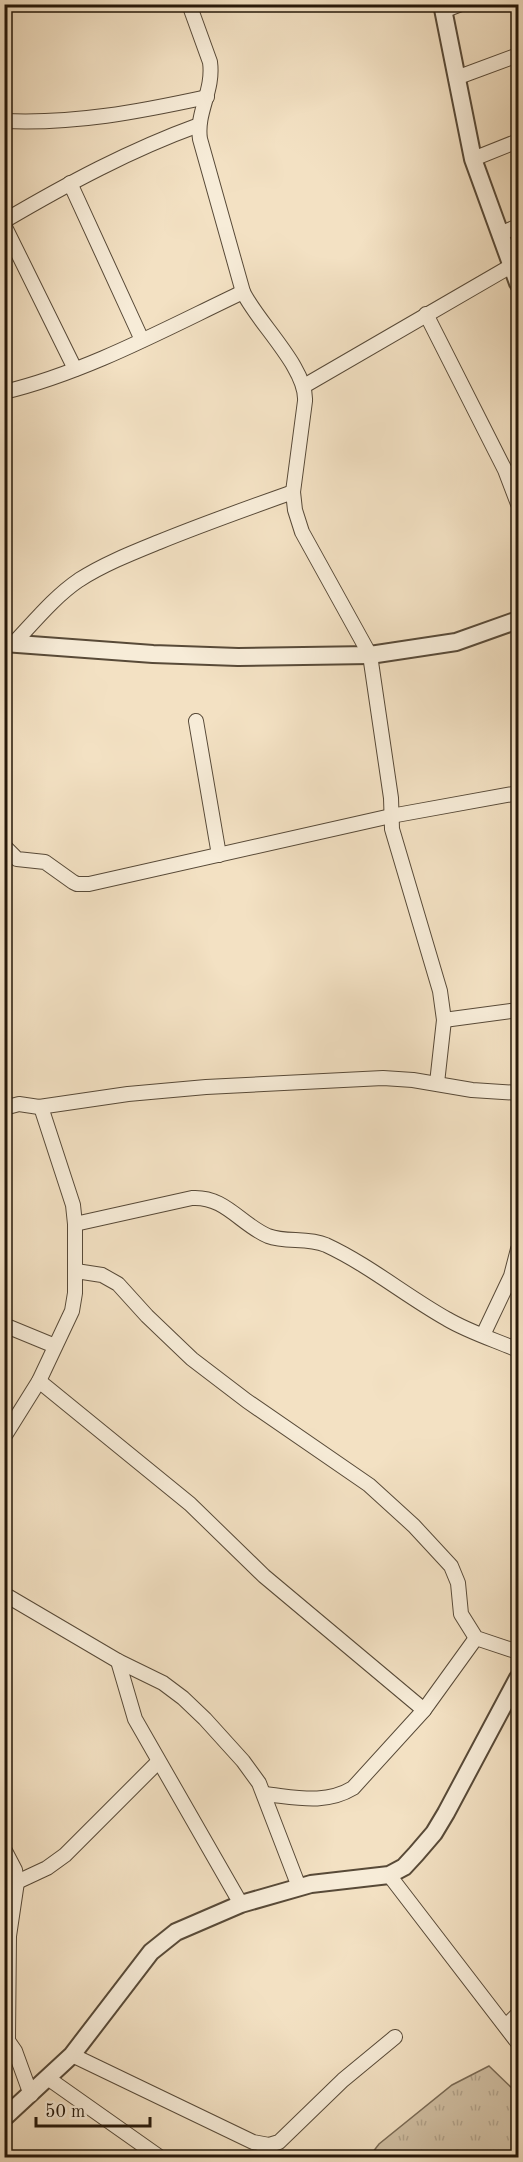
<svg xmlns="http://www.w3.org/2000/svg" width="523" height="2162" font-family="'Old Standard TT',serif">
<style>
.park{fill:url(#park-tufts);stroke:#7a6b56;stroke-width:1.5}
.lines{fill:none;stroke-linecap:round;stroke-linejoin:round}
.minor-casing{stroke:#584a38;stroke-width:16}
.tertiary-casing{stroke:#584a38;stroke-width:20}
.minor{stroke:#f7ecd8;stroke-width:14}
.tertiary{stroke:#f7ecd8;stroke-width:16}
</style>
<defs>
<pattern id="park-tufts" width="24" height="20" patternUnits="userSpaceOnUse" patternTransform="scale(1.5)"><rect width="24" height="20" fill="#d0bfa3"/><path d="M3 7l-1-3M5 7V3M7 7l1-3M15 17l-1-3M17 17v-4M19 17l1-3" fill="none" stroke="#b2a38b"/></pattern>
</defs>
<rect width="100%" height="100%" fill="#f3e1c3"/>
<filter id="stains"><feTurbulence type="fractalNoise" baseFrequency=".00333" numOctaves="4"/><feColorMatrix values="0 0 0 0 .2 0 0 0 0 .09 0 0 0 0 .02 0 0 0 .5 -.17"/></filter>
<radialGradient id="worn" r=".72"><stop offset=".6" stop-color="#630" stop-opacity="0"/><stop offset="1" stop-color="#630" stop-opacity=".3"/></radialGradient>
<polygon class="park" points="489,2066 518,2094 518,2157 369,2157 379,2144 452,2085"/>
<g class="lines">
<defs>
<g id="minor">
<path d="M 189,4 L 210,62 C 214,91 196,112 200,139 L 243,292 C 258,323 307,368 305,401 L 293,492 L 295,510 L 302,532 L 370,655 L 391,798 L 392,829 L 440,991 L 444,1020 L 437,1083"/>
<polyline points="4,6 7,4"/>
<polyline points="443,11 461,4"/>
<polyline points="456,78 518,55"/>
<path d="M 4,121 C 75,124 138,112 207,97"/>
<polyline points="473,159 518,141"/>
<polyline points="70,183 142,340"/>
<path d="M 4,221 C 67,184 130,150 199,125"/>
<polyline points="4,225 75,369"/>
<polyline points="500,234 518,226"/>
<polyline points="426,314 505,470 518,504"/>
<polyline points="304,386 511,266"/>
<path d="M 4,392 C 87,372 167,328 243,292"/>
<path d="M 13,644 C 34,622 54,597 79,580 C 104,564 132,553 159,542 C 203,524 248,508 293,492"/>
<polyline points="196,721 219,855"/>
<polyline points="4,846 17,859 45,862 73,882 77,884 89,884 391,816 518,793"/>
<polyline points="444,1020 518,1010"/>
<polyline points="4,1108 19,1104 39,1107 128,1094 206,1087 383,1078 413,1080 472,1090 518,1093"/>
<path d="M 75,1224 L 192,1198 C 225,1196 240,1224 268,1236 C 286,1243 307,1237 326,1245 C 369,1265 406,1296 447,1319 C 469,1332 495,1340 518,1350"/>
<polyline points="76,1271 102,1275 118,1284 147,1316 192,1359 247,1401 369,1485 414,1526 451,1566 458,1583 461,1614 476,1638 518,1652"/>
<polyline points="4,1325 55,1346"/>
<polyline points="483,1335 511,1276 518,1249"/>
<polyline points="39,1381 190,1504 264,1576 424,1710"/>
<polyline points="4,1437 39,1381 72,1311 75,1293 75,1224 73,1205 41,1107"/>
<polyline points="4,1594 118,1661 163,1683 183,1698 205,1719 243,1761 259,1783 299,1887"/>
<polyline points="118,1661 135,1719 241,1904"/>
<path d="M 264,1794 C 295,1797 325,1805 353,1788 L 424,1710 L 476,1638"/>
<polyline points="4,1849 15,1870 17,1882 9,1936 8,2038"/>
<polyline points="389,1875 518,2043"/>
<polyline points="17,1882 47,1868 65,1855 158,1762"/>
<polyline points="506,2026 518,2014"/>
<polyline points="4,2035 15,2051 31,2095"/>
<polyline points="72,2055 253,2142 269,2145 279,2142 343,2080 395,2037"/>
<polyline points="49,2079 161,2158"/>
</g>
<g id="tertiary">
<polyline points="442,4 473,159 518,283"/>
<polyline points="4,643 153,654 238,657 370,655 456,642 518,620"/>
<polyline points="4,2118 72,2055 151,1952 176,1932 241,1904 311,1884 389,1875 404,1867 416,1854 434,1833 446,1813 518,1678"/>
</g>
</defs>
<use href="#minor" class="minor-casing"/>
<use href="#tertiary" class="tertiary-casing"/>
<use href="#minor" class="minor"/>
<use href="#tertiary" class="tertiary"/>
</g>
<rect width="523" height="2162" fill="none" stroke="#f3e1c3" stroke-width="24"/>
<rect x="6" y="6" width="511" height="2150" fill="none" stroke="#251709" stroke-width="3"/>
<rect x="12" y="12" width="499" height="2138" fill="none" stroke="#251709" stroke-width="1.5"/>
<path d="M36 2117v9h114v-9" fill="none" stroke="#251709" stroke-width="3"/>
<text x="45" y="2117" font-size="18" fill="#251709" stroke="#f7ecd8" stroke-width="4.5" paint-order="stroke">50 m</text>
<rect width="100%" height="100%" filter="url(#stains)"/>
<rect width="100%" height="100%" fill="url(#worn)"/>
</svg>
